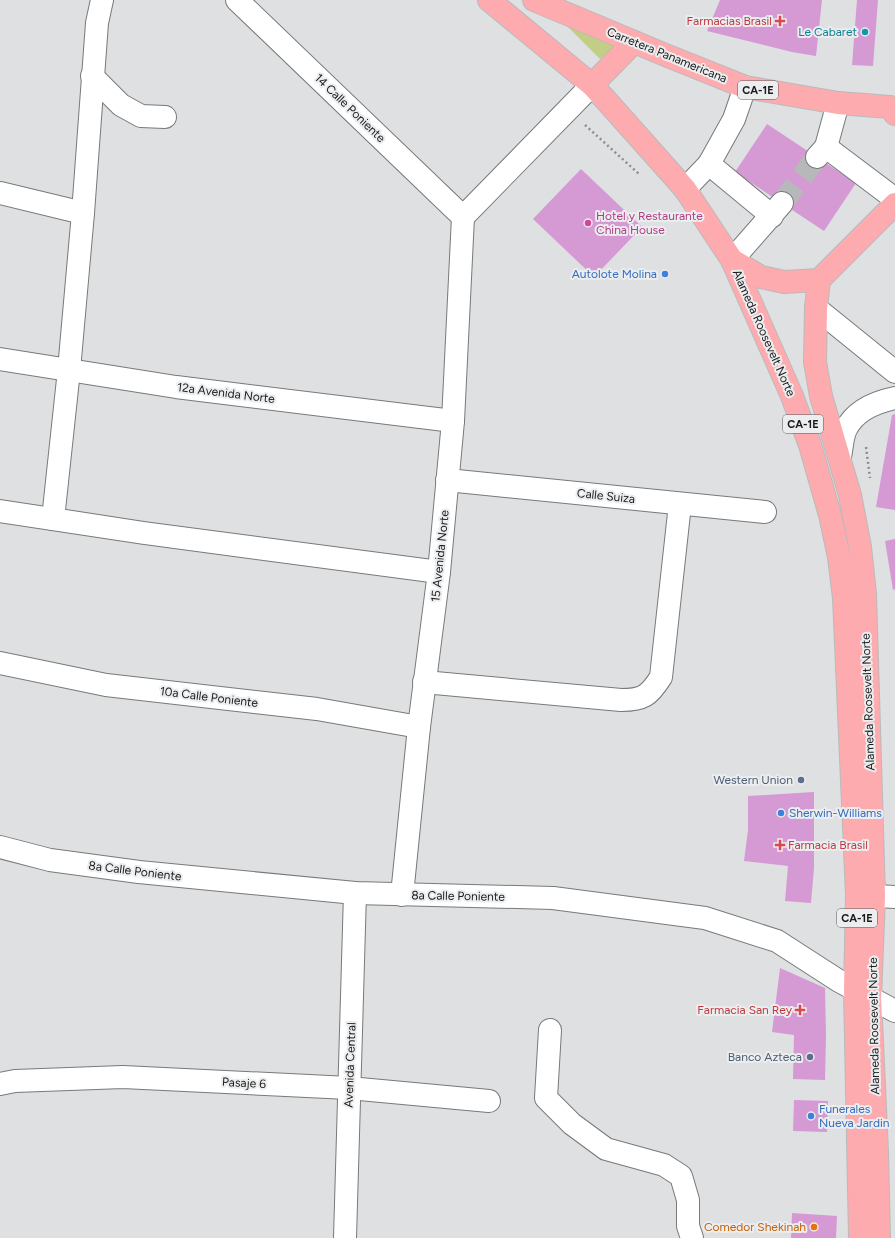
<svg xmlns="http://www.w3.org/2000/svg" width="895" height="1238" font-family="Figtree,sans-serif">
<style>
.green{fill:#c2cd86}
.building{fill:#d599d3}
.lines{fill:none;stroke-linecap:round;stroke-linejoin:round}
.minor-tunnel{stroke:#b7b8ba;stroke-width:22;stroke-dasharray:22 11;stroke-linecap:butt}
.minor-casing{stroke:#77797a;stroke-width:24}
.highway-casing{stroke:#bababb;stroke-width:24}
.path{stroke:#8c8d8e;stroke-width:2.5;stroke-dasharray:2 3;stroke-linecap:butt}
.minor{stroke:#fff;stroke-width:22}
.highway{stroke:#feabaf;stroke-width:22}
.health-dot{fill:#e0444e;stroke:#ebedef;stroke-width:1.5}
.culture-dot{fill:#0f9aa8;stroke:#ebedef;stroke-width:1.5}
.hotel-dot{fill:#d1479c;stroke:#ebedef;stroke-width:1.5}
.shop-dot{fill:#3f7fe0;stroke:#ebedef;stroke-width:1.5}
.service-dot{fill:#5c6f8a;stroke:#ebedef;stroke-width:1.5}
.food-dot{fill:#e8710a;stroke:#ebedef;stroke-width:1.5}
.labels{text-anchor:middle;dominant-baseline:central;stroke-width:4;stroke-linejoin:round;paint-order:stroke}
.shield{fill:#ebedef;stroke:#59595b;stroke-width:1}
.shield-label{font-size:11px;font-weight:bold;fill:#1a1a1b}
.health-label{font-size:12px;fill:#be3a42;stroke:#ebedef;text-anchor:end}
.culture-label{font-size:12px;fill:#0d838f;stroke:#ebedef;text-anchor:end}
.street-label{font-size:12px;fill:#1a1a1b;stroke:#ebedef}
.hotel-label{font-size:12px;fill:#b23c85;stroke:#ebedef;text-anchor:start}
.shop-label{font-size:12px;fill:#366cbe;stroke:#ebedef;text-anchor:start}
.service-label{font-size:12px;fill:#4e5e75;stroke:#ebedef;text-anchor:end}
.food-label{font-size:12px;fill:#c56008;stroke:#ebedef;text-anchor:end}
</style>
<rect width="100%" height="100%" fill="#dee0e2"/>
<polygon class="green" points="548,7 620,42 600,59"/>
<g class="building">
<polygon points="720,0 822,0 816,56 792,52 707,31"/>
<polygon points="857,0 878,0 873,66 852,65"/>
<polygon points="767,124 856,183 824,231 735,172"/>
<polygon points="581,169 642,227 594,277 533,219"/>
<polygon points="895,414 895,510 876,507 892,415"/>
<polygon points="895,539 895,589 893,590 885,541"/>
<polygon points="814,792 814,868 811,903 785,901 788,866 744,861 748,830 748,796"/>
<polygon points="780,968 825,988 826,1035 825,1080 793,1079 794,1035 772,1032"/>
<polygon points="794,1100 828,1101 827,1132 793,1131"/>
<polygon points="792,1213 837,1216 836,1238 791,1238"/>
</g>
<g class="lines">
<polyline class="minor-tunnel" points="782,203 817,157"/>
<defs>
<g id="minor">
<polyline points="237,0 463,217"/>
<polyline points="92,76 121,105 141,116 165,117"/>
<polyline points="826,147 895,199"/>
<polyline points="817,157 826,147 838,103"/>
<polyline points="709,164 772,216"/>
<polyline points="685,189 709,164 734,119 745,87"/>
<polyline points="0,193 83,213"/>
<polyline points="463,217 592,85"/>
<polyline points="732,260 782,203"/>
<polyline points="816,308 895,372"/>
<polyline points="0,359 176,387 453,421"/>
<path d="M 840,457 C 842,448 842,437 846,429 C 855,411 876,402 895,398"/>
<polyline points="447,480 765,512"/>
<polyline points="0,511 144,533 439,572"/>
<polyline points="53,519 69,370 83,213 97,23 102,0"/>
<polyline points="0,663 106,685 317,709 419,727"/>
<path d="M 424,682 L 621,700 C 643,700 649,696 661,677 L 680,504"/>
<polyline points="0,847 50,860 139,872 355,893 553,898 705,918 777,941 839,981 895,1011"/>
<polyline points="402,895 419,727 439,572 453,421 463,217"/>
<polyline points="857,895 895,897"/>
<polyline points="550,1030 546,1098 572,1124 606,1149 664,1165 681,1176 688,1200 688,1226 692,1238"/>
<polyline points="0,1084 15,1081 123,1077 349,1088 489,1101"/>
<polyline points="345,1238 355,893"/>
</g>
<g id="highway">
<polyline points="489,0 592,85 604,98 685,189 732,260 792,396 810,445 830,515 839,557 844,598 857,895 855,990 860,1238"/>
<polyline points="534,0 663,54 745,87 838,103 890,107 895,114"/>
<polyline points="592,85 634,42"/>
<polyline points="732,260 761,277 784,282 819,280"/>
<polyline points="879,1238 877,1152 870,998 874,896 865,594 860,547 850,495 821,396 815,362 816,308 819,280 895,204"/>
</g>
</defs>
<use href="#minor" class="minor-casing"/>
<use href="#highway" class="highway-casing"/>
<g class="path">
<polyline points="585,125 639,174"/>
<polyline points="866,447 870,478"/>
</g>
<use href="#minor" class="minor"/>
<use href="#highway" class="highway"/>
</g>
<g class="health-dot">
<path d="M778 15h4v4h4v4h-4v4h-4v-4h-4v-4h4z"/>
<path d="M778 839h4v4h4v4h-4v4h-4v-4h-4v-4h4z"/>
<path d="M798 1004h4v4h4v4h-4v4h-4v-4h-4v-4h4z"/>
</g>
<circle class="culture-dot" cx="865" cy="32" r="4"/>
<circle class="hotel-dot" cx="588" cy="223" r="4"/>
<g class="shop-dot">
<circle cx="665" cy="274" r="4"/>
<circle cx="781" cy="813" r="4"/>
<circle cx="811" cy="1116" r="4"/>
</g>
<g class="service-dot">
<circle cx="801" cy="780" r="4"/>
<circle cx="810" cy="1057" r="4"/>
</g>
<circle class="food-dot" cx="814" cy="1227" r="4"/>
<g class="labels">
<g class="shield">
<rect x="738" y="81" width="40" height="18" rx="3"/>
<rect x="783" y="415" width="40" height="18" rx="3"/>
<rect x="837" y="909" width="40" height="18" rx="3"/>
</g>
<g class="shield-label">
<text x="758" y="90">CA-1E</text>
<text x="803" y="424">CA-1E</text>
<text x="857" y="918">CA-1E</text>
</g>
<g class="health-label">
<text x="772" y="21">Farmacias Brasil</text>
<text x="788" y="845" text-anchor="start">Farmacia Brasil</text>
<text x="792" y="1010">Farmacia San Rey</text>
</g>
<g class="culture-label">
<text x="857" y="32">Le Cabaret</text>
</g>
<g class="street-label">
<text transform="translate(667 55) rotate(22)">Carretera Panamericana</text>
<text transform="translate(350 108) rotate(44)">14 Calle Poniente</text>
<text transform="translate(764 333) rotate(66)">Alameda Roosevelt Norte</text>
<text transform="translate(226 393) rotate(7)">12a Avenida Norte</text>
<text transform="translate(606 496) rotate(6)">Calle Suiza</text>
<text transform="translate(440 556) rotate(-84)">15 Avenida Norte</text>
<text transform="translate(209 697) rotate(7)">10a Calle Poniente</text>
<text transform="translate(868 702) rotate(-92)">Alameda Roosevelt Norte</text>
<text transform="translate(135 871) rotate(7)">8a Calle Poniente</text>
<text transform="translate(458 896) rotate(1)">8a Calle Poniente</text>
<text transform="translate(874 1026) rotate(-91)">Alameda Roosevelt Norte</text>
<text transform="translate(350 1065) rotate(-88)">Avenida Central</text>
<text transform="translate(244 1083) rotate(3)">Pasaje 6</text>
</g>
<g class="hotel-label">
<text x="596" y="216">Hotel y Restaurante<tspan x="596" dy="14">China House</tspan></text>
</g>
<g class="shop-label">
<text x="657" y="274" text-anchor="end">Autolote Molina</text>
<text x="789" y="813">Sherwin-Williams</text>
<text x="819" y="1109">Funerales<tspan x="819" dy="14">Nueva Jardin</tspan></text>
</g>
<g class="service-label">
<text x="793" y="780">Western Union</text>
<text x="802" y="1057">Banco Azteca</text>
</g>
<g class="food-label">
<text x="806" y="1227">Comedor Shekinah</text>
</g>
</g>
</svg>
